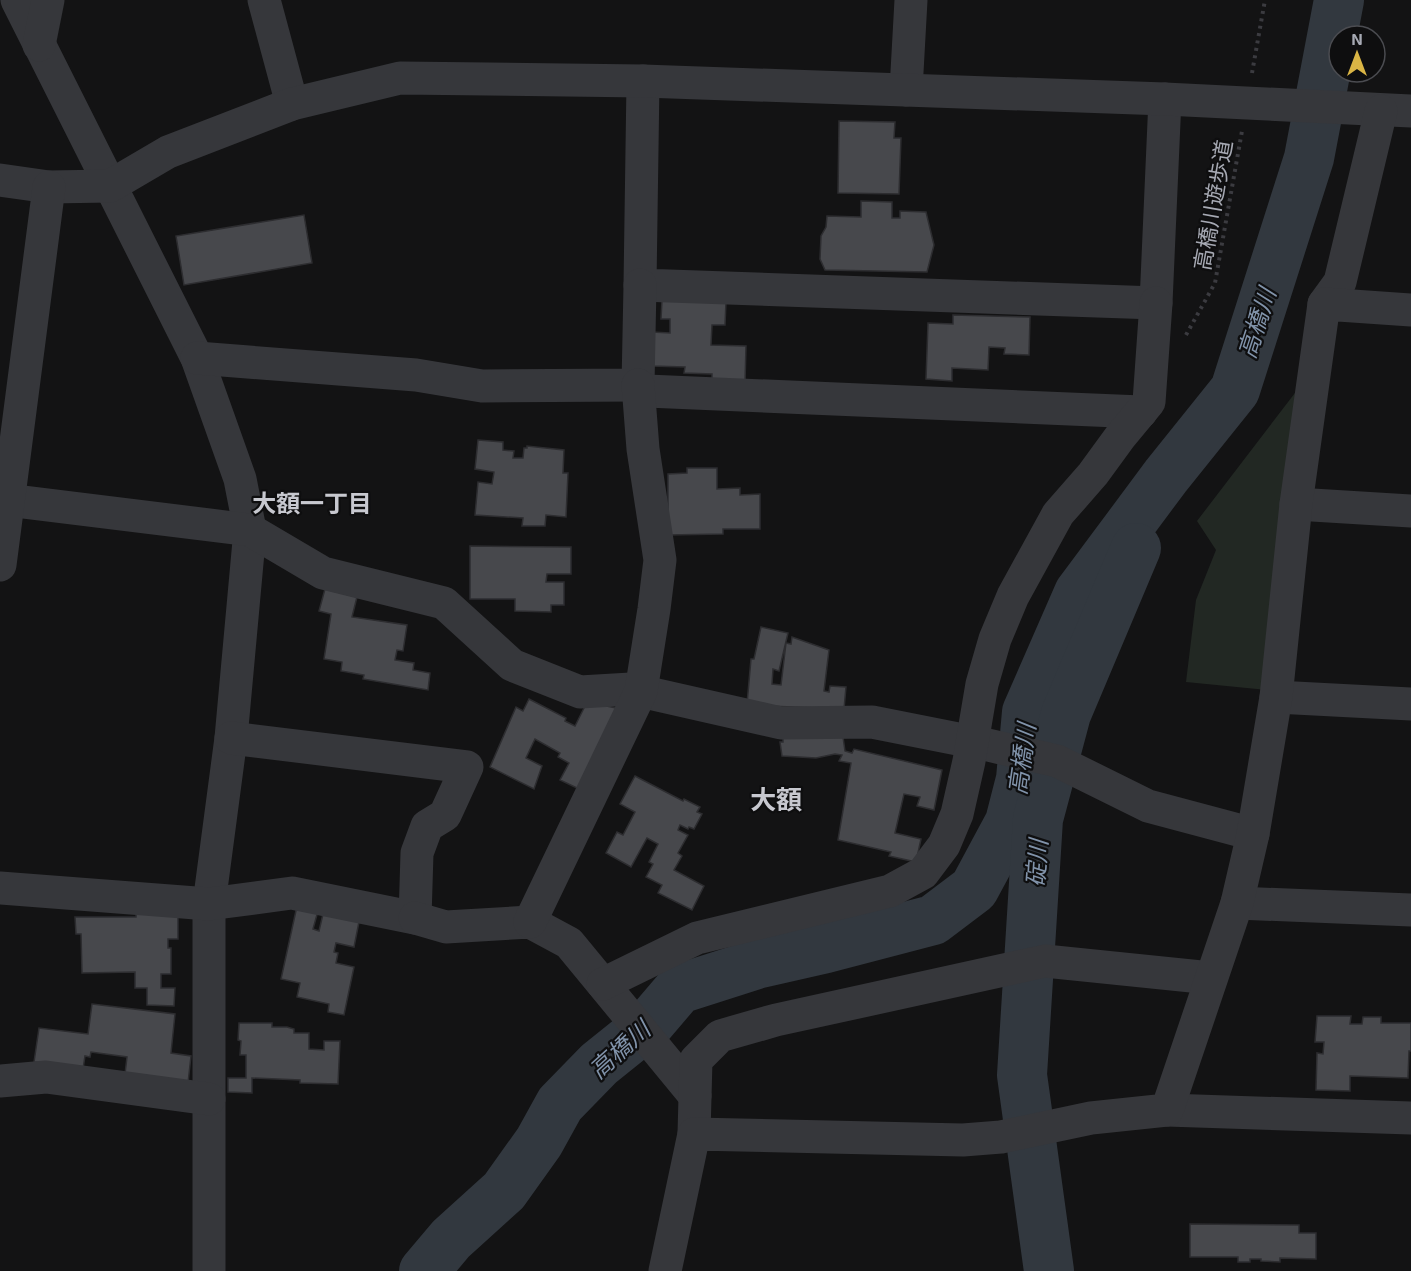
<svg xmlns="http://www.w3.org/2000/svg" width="1411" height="1271" font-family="'Exo 2','Noto Sans JP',sans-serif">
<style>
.green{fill:#222823}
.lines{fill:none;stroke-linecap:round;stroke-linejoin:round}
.river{stroke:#32383f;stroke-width:50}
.building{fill:#47484c;stroke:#2d2d30;stroke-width:1.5}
.path{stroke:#3b3b40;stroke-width:4;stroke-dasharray:3 4.5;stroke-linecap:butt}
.minor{stroke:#36373b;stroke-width:33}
.labels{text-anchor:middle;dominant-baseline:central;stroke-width:4.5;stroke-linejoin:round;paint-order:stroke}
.street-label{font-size:22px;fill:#a6a9b3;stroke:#0e0e0f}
.water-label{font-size:24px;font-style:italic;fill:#8193aa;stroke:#0e0e0f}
.neighbourhood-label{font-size:24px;font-weight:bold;fill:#c7c8cf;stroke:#0e0e0f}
.quarter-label{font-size:26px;font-weight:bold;fill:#c7c8cf;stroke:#0e0e0f}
</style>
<rect width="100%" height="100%" fill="#131314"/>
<polygon class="green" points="1298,389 1267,690 1186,682 1196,600 1216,550 1197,521"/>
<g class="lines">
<g class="river">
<polyline points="424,1271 451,1239 504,1191 539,1142 560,1104 599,1064 650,1023 679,989 760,963 826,948 933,920 974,889 1010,822 1021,779 1027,712 1079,593 1166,476 1235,390 1309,158 1339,0"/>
<polyline points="1049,1271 1022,1075 1038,819 1066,714 1136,548"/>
</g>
</g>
<g class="building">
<polygon points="839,121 895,122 894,138 901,138 899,194 838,193"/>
<polygon points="861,201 892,202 892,218 900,218 900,211 926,212 934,245 927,272 825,270 820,259 821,236 826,227 827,216 861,217"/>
<polygon points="304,215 312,263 184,285 176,236"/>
<polygon points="662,300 726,302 725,325 712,325 711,345 746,346 745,383 712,382 712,374 684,373 685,367 651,366 652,332 670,333 670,319 661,319"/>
<polygon points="953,315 1030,317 1029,355 1004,354 1005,348 989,347 988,370 952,368 952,381 926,379 928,323 953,324"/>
<polygon points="478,440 503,442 503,450 514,451 513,458 523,458 524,448 527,448 527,446 564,450 563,473 568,473 566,517 546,515 545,526 522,526 523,518 475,515 478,482 492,484 494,472 475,469"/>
<polygon points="687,468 717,468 717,489 740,488 740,495 760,494 760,529 723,529 723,534 668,535 668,474 687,473"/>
<polygon points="470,546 571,547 571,574 547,574 546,582 564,582 564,605 551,605 551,612 515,611 515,599 470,599"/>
<polygon points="325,589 357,597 352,617 407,625 403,651 397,650 395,660 414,663 413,670 430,673 428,690 363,679 364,675 341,671 342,662 324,659 331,614 319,611"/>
<polygon points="761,627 788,633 779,671 773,669 772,684 781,685 786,643 791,644 792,637 829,650 824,691 829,692 830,686 846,687 844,709 767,706 747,704 751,659 754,659"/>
<polygon points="529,699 566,718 565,721 575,726 587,702 621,709 579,789 560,780 569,763 558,757 560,753 535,739 526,758 542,766 534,789 490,767 516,707 523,711"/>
<polygon points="842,730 845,751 852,753 854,749 942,770 934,810 917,806 920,797 904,794 895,833 921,839 916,862 889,856 891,852 838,840 851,763 839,761 842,755 835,754 816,758 782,756 780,742 783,742 783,733"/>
<polygon points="635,776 683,801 684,799 700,807 697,812 702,814 694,829 689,827 688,829 680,825 678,830 688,835 678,853 682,856 674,870 704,886 692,910 658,893 662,885 646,877 653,864 649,862 658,844 647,838 631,867 606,853 617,832 623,835 635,812 620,804"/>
<polygon points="297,906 318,911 313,929 319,931 323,914 359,922 354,947 336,943 334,952 338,953 336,963 354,967 344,1015 328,1012 329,1004 297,997 300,983 281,979"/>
<polygon points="136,912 178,912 178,939 168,939 168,948 171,948 171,974 161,974 161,988 175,988 174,1006 147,1005 147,988 135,988 135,972 82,973 81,934 76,934 75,917 136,917"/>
<polygon points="92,1004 175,1014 171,1053 191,1056 188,1083 125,1074 127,1057 91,1052 90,1057 85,1056 83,1069 34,1062 39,1028 88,1034"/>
<polygon points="1317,1016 1351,1016 1350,1024 1362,1024 1363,1017 1381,1017 1381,1023 1411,1023 1411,1051 1409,1051 1408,1078 1350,1076 1350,1091 1316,1090 1317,1053 1323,1054 1324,1042 1315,1042"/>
<polygon points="239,1023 272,1023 272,1027 287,1027 294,1029 294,1033 309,1033 309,1049 324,1050 324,1041 340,1041 338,1084 300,1083 300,1080 252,1078 252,1093 228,1092 228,1078 246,1078 246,1055 240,1055 241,1041 238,1040"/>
<polygon points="1190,1224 1299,1225 1299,1233 1316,1233 1316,1259 1280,1258 1280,1262 1261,1261 1261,1259 1250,1259 1250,1262 1238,1262 1238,1257 1190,1257"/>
</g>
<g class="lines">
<g class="path">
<polyline points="1252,73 1265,0"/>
<polyline points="1186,335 1215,283 1242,131"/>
</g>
<g class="minor">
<polyline points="17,0 197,358 240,479 250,530 231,738 209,904 209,1271"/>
<polyline points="264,0 292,104"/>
<polyline points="39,45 48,0"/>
<polyline points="643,81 640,285 1156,303 1165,99"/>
<polyline points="906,90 911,0"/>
<polyline points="0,180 49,187 110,186 168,152 292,104 400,78 643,81 1165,99 1411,111"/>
<polyline points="1324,304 1340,282 1381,111"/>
<polyline points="197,358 416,375 482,386 638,385 640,285"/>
<polyline points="638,385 647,391 1141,412"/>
<polyline points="0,499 250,530 323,573 444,603 512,665 580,692 631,689 781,723 872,722 988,745 1057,761 1148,806 1253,834"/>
<polyline points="1296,504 1411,511"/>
<polyline points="0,565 49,187"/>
<polyline points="1276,697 1411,704"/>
<polyline points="0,888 209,904 292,893 415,918 417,853 427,826 445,815 467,767 231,738"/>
<polyline points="1237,903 1411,910"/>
<polyline points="415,918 446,927 530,922 569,943 695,1096"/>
<polyline points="530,922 641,691 654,609 660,560 643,449 638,385"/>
<polyline points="603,984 697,938 890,891 923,873 944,845 957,814 969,761 982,684 995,639 1013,596 1058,514 1093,474 1120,437 1149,402 1156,303"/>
<polyline points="0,1081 46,1077 209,1099"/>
<polyline points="1167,1110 1411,1118"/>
<polyline points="694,1134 696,1060 720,1036 776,1020 1045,961 1211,978"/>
<polyline points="665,1271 694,1134 963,1140 1001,1137 1091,1118 1167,1110 1237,903 1253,834 1276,697 1296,504 1324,304 1411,310"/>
</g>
</g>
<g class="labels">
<g class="street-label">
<text transform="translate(1212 205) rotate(-80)">高橋川遊歩道</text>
</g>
<g class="water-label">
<text transform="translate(1256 323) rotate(-72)">高橋川</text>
<text transform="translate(1021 759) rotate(-82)">高橋川</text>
<text transform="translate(1036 863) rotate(-86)">碇川</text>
<text transform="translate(619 1049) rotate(-42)">高橋川</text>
</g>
<g class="neighbourhood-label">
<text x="312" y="502">大額一丁目</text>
</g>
<g class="quarter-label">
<text x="776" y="798">大額</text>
</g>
</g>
<g transform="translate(1357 54)"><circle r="28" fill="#0e0e0f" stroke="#4b4c51" stroke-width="1.5"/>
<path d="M0-4.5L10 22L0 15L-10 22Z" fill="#dab545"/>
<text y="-9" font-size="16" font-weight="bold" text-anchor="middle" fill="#a6a9b3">N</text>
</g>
</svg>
